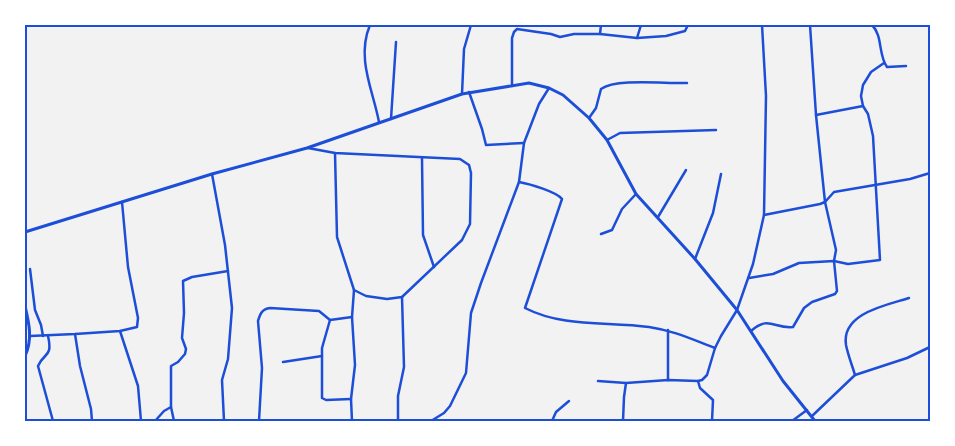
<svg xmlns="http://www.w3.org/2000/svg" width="955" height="446" font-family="Raleway,sans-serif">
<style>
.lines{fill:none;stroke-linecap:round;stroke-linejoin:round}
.minor{stroke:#1d4ed8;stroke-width:2.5}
.tertiary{stroke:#1d4ed8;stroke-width:3}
.neatline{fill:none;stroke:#1d4ed8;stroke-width:2}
</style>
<rect width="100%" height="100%" fill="#f2f2f2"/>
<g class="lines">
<g class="minor">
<path d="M 370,25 C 356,58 373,90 379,122"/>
<path d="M 872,25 C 883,36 878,55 887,67 L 906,66"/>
<polyline points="600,34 601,25"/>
<polyline points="637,38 666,36 685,31 688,25"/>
<polyline points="512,86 512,38 514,32 517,29 551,34 560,37 574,34 600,34 637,38 641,25"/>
<polyline points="469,92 482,129 486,145 524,143"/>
<polyline points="462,94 464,49 471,25"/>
<polyline points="816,115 863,106"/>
<path d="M 589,118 L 596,108 L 601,89 C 616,78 667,84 687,83"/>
<polyline points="391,119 396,42"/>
<polyline points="607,140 620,133 716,130"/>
<polyline points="308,148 335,153 460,159 469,165 471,173 470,224 462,240 402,297 387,299 366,296 354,290"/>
<polyline points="335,153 337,237 354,290 352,317 355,365 351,399 352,421"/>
<polyline points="422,158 423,235 434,267"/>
<polyline points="212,174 225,245 232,308 228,359 222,380 224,421"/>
<path d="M 519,182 C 530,184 557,192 562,199 L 525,308 C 564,328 608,321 649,327 C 675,331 691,339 715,348"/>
<polyline points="764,215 820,204 825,202 834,192 910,179 930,173"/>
<polyline points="658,217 686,170"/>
<polyline points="601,234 612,230 622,209 636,194"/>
<polyline points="695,259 713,213 721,174"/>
<polyline points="30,269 35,310 41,325 43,336"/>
<polyline points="749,278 773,274 799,263 834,261 848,264 880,260 873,136 868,114 863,106 861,96 863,85 871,72 884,63"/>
<polyline points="668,330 668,380"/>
<polyline points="120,331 138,386 141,421"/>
<path d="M 751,331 C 769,315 774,329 793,327 L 804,308 L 812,302 L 835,294 L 837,291 L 834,261 L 836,250 L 825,202 L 816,115 L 810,25"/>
<polyline points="75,334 80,366 91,409 92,421"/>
<polyline points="30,336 75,334 120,331 137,327 138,318 128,267 122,202"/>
<path d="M 48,336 C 53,358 44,352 38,366 L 53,421"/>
<polyline points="283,362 322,356"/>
<path d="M 855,375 C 852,365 848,355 846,345 C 841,313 887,305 909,298"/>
<polyline points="598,381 626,383"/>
<polyline points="698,381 700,388 713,400 712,421"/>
<polyline points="351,399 326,400 322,398 322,348 330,320 352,317"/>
<polyline points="812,416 855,375 907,358 930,347"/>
<polyline points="155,421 164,411 171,407"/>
<polyline points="174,421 171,407 171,366 178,362 185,354 186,349 182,338 184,313 183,281 192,277 228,271"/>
<path d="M 259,421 L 262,368 L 258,321 C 260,314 262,309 270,308 L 319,311 L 330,320"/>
<polyline points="398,421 398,396 404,367 402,297"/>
<polyline points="431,421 444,413 450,406 466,373 471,313 481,283 519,182 524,143 539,104 549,88"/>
<polyline points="552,421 556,412 569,401"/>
<polyline points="623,421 624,397 626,383 668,380 698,381 702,380 707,375 715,348 721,336 737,310 753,264 764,215 766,96 762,25"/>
<polyline points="792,421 807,410"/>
</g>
<g class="tertiary">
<polyline points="25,232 212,174 307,148 462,94 529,83 549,88 563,95 589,118 607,140 636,194 695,259 737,310 783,381 815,421"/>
<path d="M 25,306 C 29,323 33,339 25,356"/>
</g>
</g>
<rect width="955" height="446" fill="none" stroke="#ffffff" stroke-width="52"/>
<rect x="26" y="26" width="903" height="394" class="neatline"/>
</svg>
